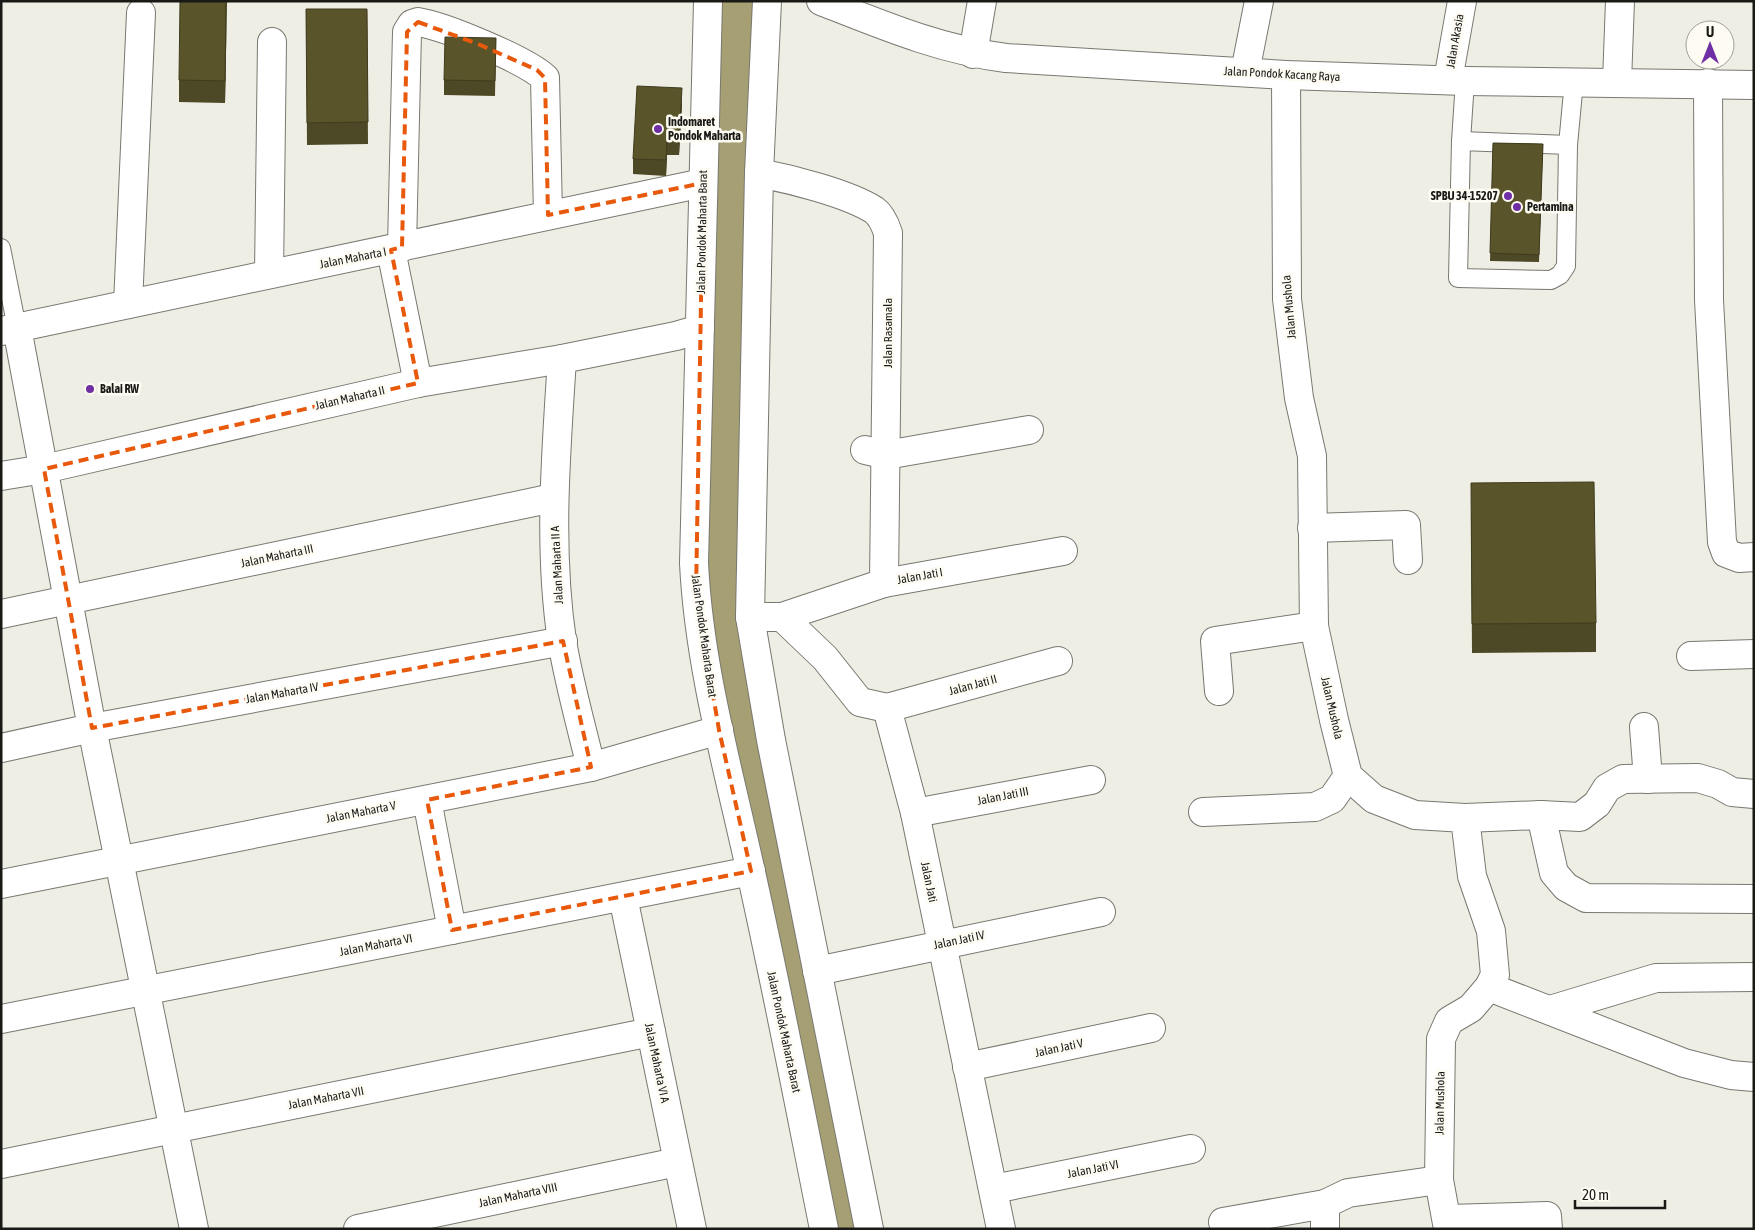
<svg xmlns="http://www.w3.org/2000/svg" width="1755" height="1230" font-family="'Asap Condensed',sans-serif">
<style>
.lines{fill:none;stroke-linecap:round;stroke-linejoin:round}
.river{stroke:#a59f73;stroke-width:54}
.service-casing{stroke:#797870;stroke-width:20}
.minor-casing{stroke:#797870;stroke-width:30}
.tertiary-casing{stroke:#797870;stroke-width:30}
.secondary-casing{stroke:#797870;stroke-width:30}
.service{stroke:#fff;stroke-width:18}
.minor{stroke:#fff;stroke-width:28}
.tertiary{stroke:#fff;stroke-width:28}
.secondary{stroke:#fff;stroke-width:28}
.wall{fill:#4d4825}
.shaded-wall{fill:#3f3b1e}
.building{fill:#5a542b;stroke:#3f3b1e}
.marked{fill:none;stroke:#e8590c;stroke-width:4;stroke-dasharray:10 6;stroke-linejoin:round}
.poi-dot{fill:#6f2ea3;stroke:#fdfbf2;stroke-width:2}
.labels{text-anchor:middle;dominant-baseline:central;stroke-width:5;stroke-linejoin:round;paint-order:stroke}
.street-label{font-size:12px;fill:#191916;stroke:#fdfbf2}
.poi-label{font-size:12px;font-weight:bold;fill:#191916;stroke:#fdfbf2;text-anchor:start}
</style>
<rect width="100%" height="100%" fill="#efeee5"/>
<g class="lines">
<polyline class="river" points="729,1 725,37 721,194 717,469 717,608 842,1229"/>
<defs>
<g id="service">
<polyline points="1461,141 1465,81"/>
<polyline points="1568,145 1461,141 1458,278 1551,280 1560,275 1566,266 1568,145 1574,81"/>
<polyline points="1,248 17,328"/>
</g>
<g id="minor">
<path d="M 708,1 L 694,563 C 699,666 728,768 750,868 C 777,988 800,1109 824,1229"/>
<polyline points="767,1 759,173 750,617 771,740 869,1229"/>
<polyline points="973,54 982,1"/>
<polyline points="1245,72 1259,1"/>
<polyline points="1286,75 1287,299 1299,398 1312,456 1314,626 1334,720 1348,776 1374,799 1415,815 1465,818 1472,876 1491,931 1495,975 1489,987 1471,1008 1449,1021 1441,1039 1439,1180 1448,1229"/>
<polyline points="1617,82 1620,1"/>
<polyline points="1708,83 1709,300 1722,542 1726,553 1739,558 1754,557"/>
<path d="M 759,173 C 790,179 847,193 874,210 C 881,215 885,224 888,233 L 884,583"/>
<path d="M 402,247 L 407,32 L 412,24 L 418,22 C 444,26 526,60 545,78 L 548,215"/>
<polyline points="391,250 418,383"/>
<polyline points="269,274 272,42"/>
<polyline points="128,304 141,13"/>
<polyline points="17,328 92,728 194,1229"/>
<polyline points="1,331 703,183"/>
<path d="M 562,359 C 556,453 548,547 562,641 C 569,683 581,725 591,767"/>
<polyline points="865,450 886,455 1029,430"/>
<polyline points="1,476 44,469 418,383 562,359 676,336 700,329"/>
<polyline points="1312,528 1406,525 1408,560"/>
<polyline points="1,614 553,498"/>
<polyline points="750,617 782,617 825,658 860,702 887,708 1058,661"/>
<polyline points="782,617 884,583 1063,551"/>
<polyline points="1691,656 1754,654"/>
<polyline points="1219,691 1215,641 1314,626"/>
<polyline points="887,708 915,813 1001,1229"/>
<polyline points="1644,727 1648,779"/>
<polyline points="1,748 92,728 563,641"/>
<polyline points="427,800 452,930"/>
<polyline points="1203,812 1315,807 1332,799 1348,776"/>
<polyline points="915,813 1091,780"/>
<polyline points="1541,815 1554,873 1566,887 1586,898 1754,899"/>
<polyline points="1465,818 1541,815 1580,817 1597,804 1607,788 1623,779 1698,778 1718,784 1732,792 1754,794"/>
<polyline points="1,884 591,767 719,730"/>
<polyline points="623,897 692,1229"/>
<polyline points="817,971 1101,912"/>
<polyline points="1489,987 1684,1063 1731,1075 1754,1077"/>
<polyline points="1550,1010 1656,978 1754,977"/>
<polyline points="1,1019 751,871"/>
<polyline points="967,1067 1151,1028"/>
<polyline points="1,1164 651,1032"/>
<polyline points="994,1189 1191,1149"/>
<polyline points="1325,1204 1325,1229"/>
<polyline points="1448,1219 1547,1216 1548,1229"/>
<polyline points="1223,1222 1325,1204 1348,1193 1439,1180"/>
<polyline points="358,1229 677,1162"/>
</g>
<polyline id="tertiary" points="1448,80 1462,1"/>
<path id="secondary" d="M 821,1 C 882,25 941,50 1006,58 L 1286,75 L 1465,81 L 1754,85"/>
</defs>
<use href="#service" class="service-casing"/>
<use href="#minor" class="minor-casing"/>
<use href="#tertiary" class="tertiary-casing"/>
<use href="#secondary" class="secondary-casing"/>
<use href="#service" class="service"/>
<use href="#minor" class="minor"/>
<use href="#tertiary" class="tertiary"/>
<use href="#secondary" class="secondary"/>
</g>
<g class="wall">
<polygon points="227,1 225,103 179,102 179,80"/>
<polygon points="306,9 367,9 368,144 307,145"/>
<polygon points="496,38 495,96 444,95 444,80"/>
<polygon points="682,103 679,155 667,155 666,176 633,174 633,159"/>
<polygon points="1493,143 1543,144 1539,262 1490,261"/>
<polygon points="1471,512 1596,623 1596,652 1472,653"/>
</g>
<g class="shaded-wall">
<polygon points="227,1 225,103 225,81"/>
<polygon points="682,88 682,103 679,155 679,140"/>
<polygon points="667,140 667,155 666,176 666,160"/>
</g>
<g class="building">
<polygon points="180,1 226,1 225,81 179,80"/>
<polygon points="306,9 367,9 368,122 307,123"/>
<polygon points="445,37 496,38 495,81 444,80"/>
<polygon points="637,86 682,88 679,140 667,140 666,160 633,159"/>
<polygon points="1493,143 1543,144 1539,255 1490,253"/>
<polygon points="1594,482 1596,623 1472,624 1471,483"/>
</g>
<path class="marked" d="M 418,22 L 478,44 L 537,70 L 545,78 L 548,215 L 703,183 L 696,595 L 719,730 L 751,871 L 452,930 L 427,800 L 591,767 L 563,641 L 92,728 L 44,469 L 418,383 L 391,250 L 402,247 L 407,32 Z"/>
<g class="poi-dot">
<circle cx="658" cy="129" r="5"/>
<circle cx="1508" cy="196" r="5"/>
<circle cx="1517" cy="207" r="5"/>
<circle cx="90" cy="389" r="5"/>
</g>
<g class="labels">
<g class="street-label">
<text transform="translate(1455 41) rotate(-80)">Jalan Akasia</text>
<text transform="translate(1282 74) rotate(3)">Jalan Pondok Kacang Raya</text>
<text transform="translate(702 232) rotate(-89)">Jalan Pondok Maharta Barat</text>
<text transform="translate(353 258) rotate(-11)">Jalan Maharta I</text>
<text transform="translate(1289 307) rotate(-95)">Jalan Mushola</text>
<text transform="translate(888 333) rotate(-90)">Jalan Rasamala</text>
<text transform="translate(350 398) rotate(-13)">Jalan Maharta II</text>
<text transform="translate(277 556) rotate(-12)">Jalan Maharta III</text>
<text transform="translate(557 565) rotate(-93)">Jalan Maharta II A</text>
<text transform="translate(920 576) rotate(-10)">Jalan Jati I</text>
<text transform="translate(704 636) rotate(82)">Jalan Pondok Maharta Barat</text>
<text transform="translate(973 685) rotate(-15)">Jalan Jati II</text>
<text transform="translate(282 693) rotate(-10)">Jalan Maharta IV</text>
<text transform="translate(1332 708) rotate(77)">Jalan Mushola</text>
<text transform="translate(1003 796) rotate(-11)">Jalan Jati III</text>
<text transform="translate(361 812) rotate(-11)">Jalan Maharta V</text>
<text transform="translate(929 882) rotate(78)">Jalan Jati</text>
<text transform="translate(959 940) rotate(-12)">Jalan Jati IV</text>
<text transform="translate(376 945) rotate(-11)">Jalan Maharta VI</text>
<text transform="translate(784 1032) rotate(78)">Jalan Pondok Maharta Barat</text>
<text transform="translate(1059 1048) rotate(-12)">Jalan Jati V</text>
<text transform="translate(657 1063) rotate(78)">Jalan Maharta VI A</text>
<text transform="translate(326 1098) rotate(-11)">Jalan Maharta VII</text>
<text transform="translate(1440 1103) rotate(-89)">Jalan Mushola</text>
<text transform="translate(1093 1169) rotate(-11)">Jalan Jati VI</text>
<text transform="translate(518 1195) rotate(-12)">Jalan Maharta VIII</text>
</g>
<g class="poi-label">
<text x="668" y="122">Indomaret<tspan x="668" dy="14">Pondok Maharta</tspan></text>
<text x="1498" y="196" text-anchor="end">SPBU 34-15207</text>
<text x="1527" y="207">Pertamina</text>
<text x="100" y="389">Balai RW</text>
</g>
</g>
<rect width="1755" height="1230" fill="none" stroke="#191916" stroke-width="5"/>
<g transform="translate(1710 45)"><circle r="24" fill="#fdfbf2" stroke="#a2a19a"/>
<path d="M0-4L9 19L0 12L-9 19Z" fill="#6f2ea3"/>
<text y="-8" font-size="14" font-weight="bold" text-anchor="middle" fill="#191916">U</text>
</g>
<path d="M1575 1200v8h90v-8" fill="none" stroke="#191916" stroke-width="2.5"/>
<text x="1582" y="1200" font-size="15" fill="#191916" stroke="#fdfbf2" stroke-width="4" paint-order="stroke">20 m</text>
</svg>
